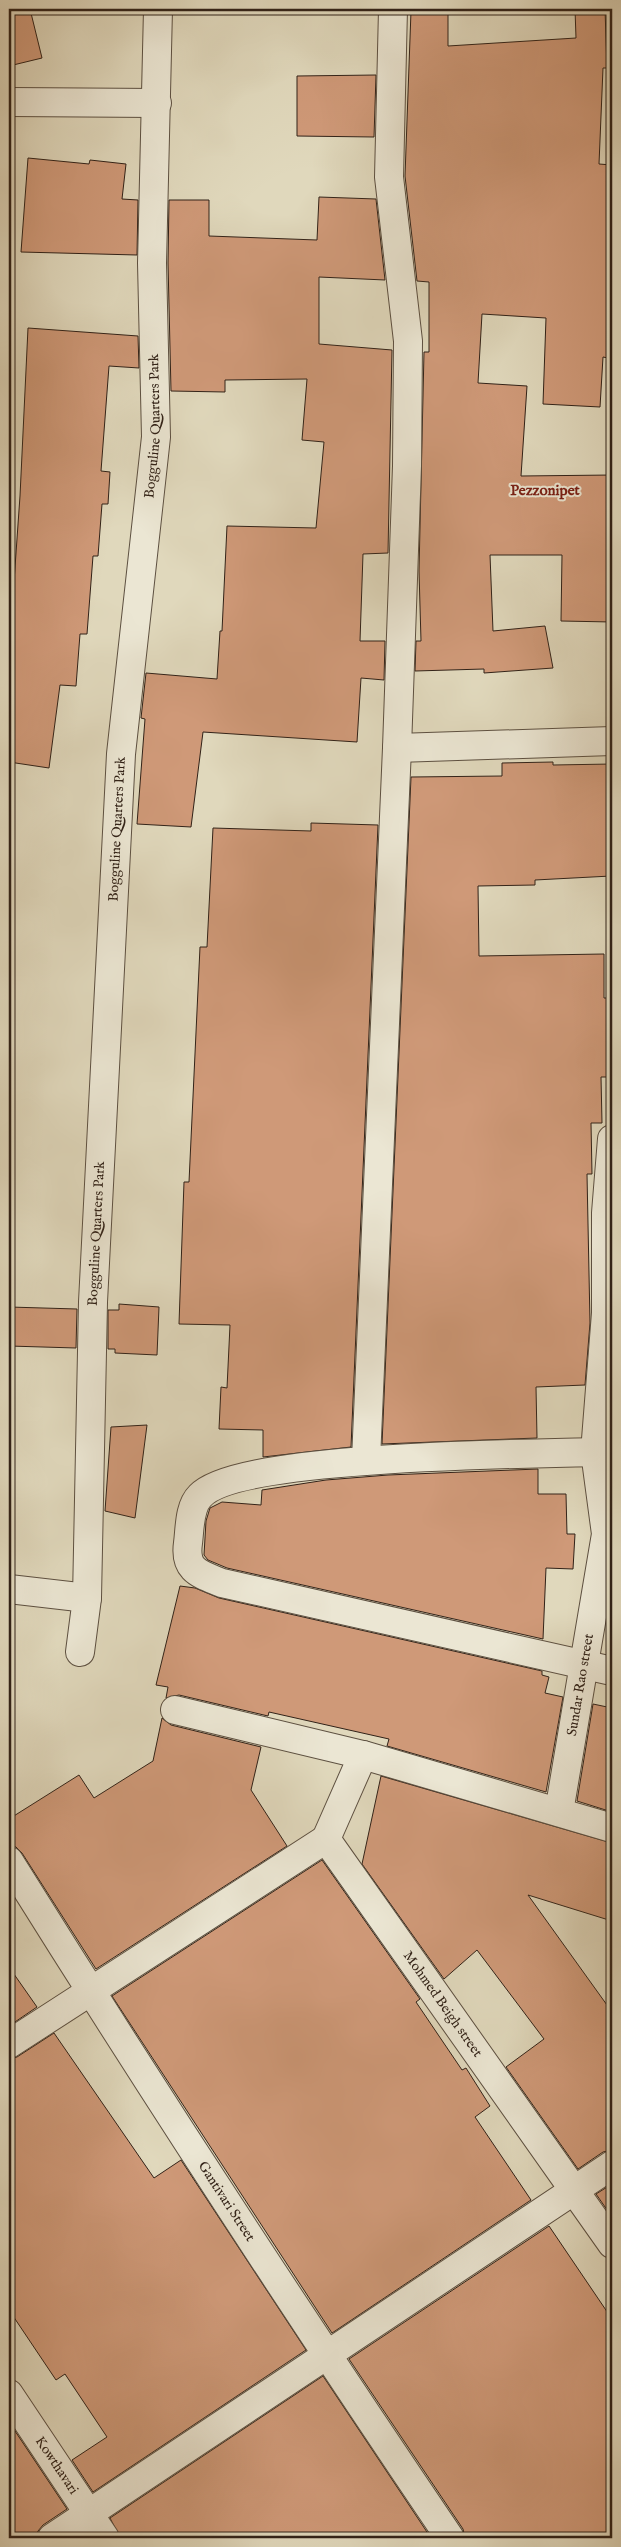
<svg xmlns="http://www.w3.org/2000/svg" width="621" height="2547" font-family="'IM FELL English',serif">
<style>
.building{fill:#cf9978;stroke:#312218}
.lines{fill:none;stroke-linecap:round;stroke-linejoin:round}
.minor-casing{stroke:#5d5041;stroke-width:30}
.minor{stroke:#ebe6d3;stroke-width:28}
.labels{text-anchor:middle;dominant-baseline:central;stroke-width:4;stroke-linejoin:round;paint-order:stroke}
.street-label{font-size:14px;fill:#312218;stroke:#ebe6d3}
.neighbourhood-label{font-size:15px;font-weight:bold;fill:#7a1f14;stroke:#ebe6d3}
</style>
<rect width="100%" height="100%" fill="#e0d8bc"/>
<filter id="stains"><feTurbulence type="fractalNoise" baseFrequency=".004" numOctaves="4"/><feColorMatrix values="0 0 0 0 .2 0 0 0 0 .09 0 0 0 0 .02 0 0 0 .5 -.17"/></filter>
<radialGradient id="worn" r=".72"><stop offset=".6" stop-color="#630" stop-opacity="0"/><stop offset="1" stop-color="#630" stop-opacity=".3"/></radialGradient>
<g class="building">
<polygon points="9,9 30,9 42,58 9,66"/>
<polygon points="575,9 605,9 607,68 603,68 599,164 612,165 612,322 610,322 608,358 603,357 600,407 543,404 546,318 482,314 478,383 527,386 521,476 612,475 612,622 561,621 562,555 490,555 493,631 545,626 553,668 484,673 484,669 415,671 416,641 421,641 419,571 424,352 429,352 429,282 417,281 405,176 411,11 448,12 448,46 576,38"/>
<polygon points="376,75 374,137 297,136 297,76"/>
<polygon points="28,158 89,164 90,160 126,164 122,199 138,200 137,255 21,252"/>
<polygon points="319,197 376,199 385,280 319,277 319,344 392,350 388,553 363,554 360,641 385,641 384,680 361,678 357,742 203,732 191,827 137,824 145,719 141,718 146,673 217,679 220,631 222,631 227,526 316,528 324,442 302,440 307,379 225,380 225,392 171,391 168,263 169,200 209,200 209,236 317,240"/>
<polygon points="28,328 138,336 139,368 109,366 101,471 110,472 108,504 102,504 98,556 93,556 87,634 80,634 76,686 60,685 49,768 9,762 9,596 13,596 20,496"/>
<polygon points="553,762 553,765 612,764 611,876 535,880 535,885 478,886 479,956 604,954 604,998 608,998 610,1077 601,1077 602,1123 591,1123 592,1174 587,1174 590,1323 585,1385 536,1387 537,1438 382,1444 411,777 502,776 502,763"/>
<polygon points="311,823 378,825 351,1447 263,1457 263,1430 219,1429 221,1387 227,1388 230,1325 179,1324 184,1182 189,1182 200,947 207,947 213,828 311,831"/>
<polygon points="119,1304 159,1307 157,1355 115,1353 115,1349 108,1349 108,1310 119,1310"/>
<polygon points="9,1307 77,1309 76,1348 9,1346"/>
<polygon points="147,1425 135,1518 105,1511 111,1427"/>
<polygon points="538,1469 538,1494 566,1494 567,1534 575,1534 573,1569 546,1568 543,1639 227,1568 208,1560 204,1555 206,1521 210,1508 222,1502 261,1505 262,1490 326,1480 388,1475"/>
<polygon points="180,1586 195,1588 219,1598 542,1671 542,1675 549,1677 545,1693 563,1697 546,1792 387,1746 389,1739 269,1712 268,1716 179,1695 166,1698 168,1687 156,1685"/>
<polygon points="593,1704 612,1708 612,1812 577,1801"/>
<polygon points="162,1718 171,1725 261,1747 251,1790 287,1846 96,1969 22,1853 16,1847 9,1845 9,1819 79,1775 94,1798 153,1761"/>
<polygon points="381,1776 612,1843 612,1921 528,1895 612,2012 612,2150 603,2152 578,2169 506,2067 544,2039 477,1950 444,1979 362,1864"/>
<polygon points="322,1860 420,1999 416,2002 462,2070 466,2068 490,2106 475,2117 531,2200 332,2333 112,1996"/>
<polygon points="9,1967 37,2007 9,2026"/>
<polygon points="54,2033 154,2178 181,2160 306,2350 93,2492 72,2460 107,2437 65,2374 56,2380 9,2310 9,2059 17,2057"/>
<polygon points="612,2184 612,2217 596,2194"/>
<polygon points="549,2226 612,2319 612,2538 465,2538 463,2529 349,2359"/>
<polygon points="323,2376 431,2538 120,2538 110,2518"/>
<polygon points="9,2422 67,2509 43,2525 38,2531 36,2538 9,2538"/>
</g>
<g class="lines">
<defs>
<g id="minor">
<polyline points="9,102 157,103"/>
<polyline points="397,748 612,741"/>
<path d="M 612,1454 L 595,1452 C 529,1454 237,1455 200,1496 C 189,1507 190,1528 188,1543 C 184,1571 200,1574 222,1583 L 612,1671"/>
<polyline points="366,1460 397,748 407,466 408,341 389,177 393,9"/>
<polyline points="9,1589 87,1598"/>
<path id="s1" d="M 80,1652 L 87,1598 L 93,1302 L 121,754 L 156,437 L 152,263 L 158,9"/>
<polyline points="175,1710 363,1755 612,1828"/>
<path id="s2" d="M 363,1755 L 326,1839 L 612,2244"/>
<path id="s3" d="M 559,1812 L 606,1534 L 595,1452 L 606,1313 L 606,1213 L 612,1139"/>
<path id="s4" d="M 9,1861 C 152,2090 299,2315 450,2538"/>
<polyline points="9,2044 326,1839"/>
<path id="s5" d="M 9,2394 L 105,2538"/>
<polyline points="52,2538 612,2165"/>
</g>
</defs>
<use href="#minor" class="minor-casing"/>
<use href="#minor" class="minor"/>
</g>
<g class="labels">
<g class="street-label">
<text stroke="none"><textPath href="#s1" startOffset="1229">Bogguline Quarters Park</textPath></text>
<text stroke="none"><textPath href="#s1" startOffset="824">Bogguline Quarters Park</textPath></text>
<text stroke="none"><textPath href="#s1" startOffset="419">Bogguline Quarters Park</textPath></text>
<text stroke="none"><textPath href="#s3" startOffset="129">Sundar Rao street</textPath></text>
<text stroke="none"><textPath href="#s2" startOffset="294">Mohmed Beigh street</textPath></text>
<text stroke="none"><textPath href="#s4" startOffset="404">Gantivari Street</textPath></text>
<text stroke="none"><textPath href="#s5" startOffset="86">Kowthavari</textPath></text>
</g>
<g class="neighbourhood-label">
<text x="545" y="490">Pezzonipet</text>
</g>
</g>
<rect width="621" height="2547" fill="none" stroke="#e0d8bc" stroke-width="30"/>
<rect x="10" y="10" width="601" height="2527" fill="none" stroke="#312218" stroke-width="2.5"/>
<rect x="15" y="15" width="591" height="2517" fill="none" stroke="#312218"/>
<rect width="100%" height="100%" filter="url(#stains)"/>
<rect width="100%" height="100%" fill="url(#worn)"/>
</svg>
